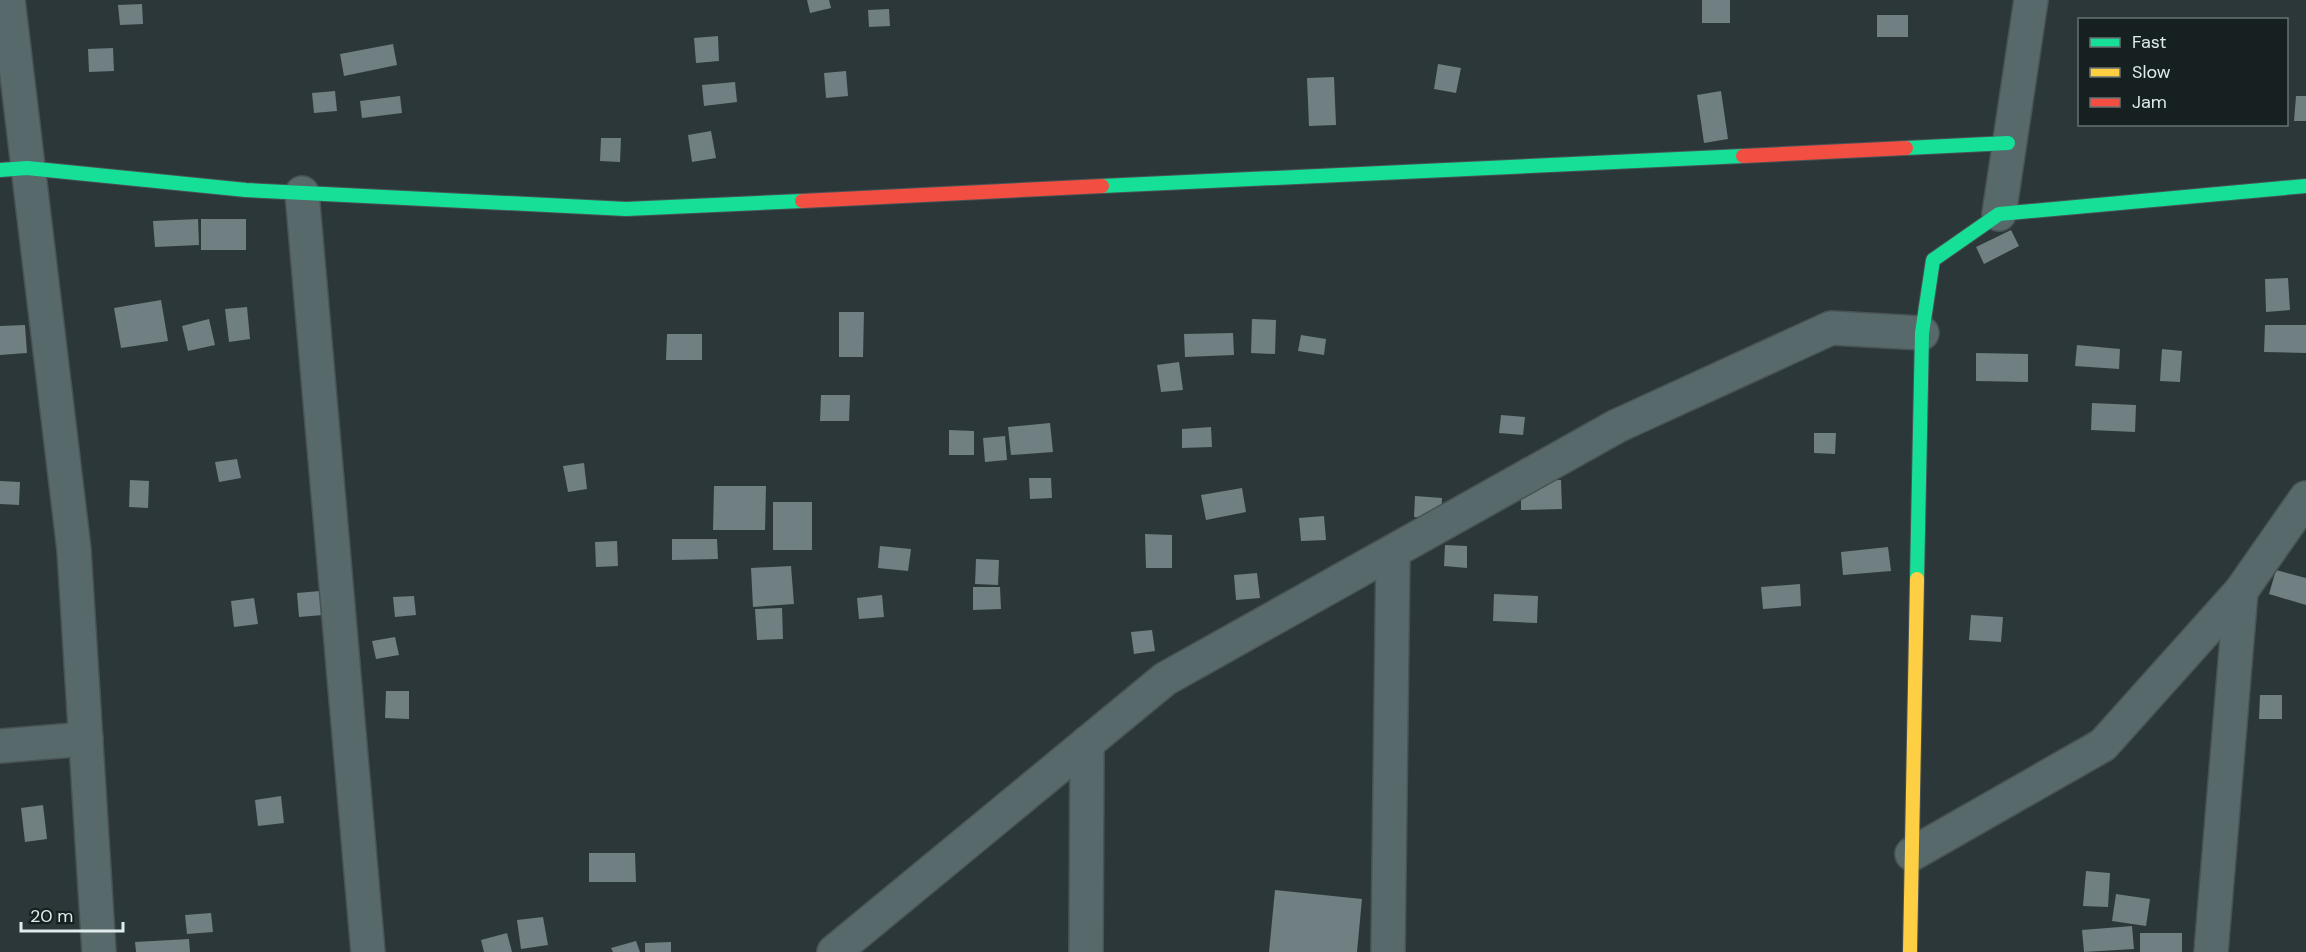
<svg xmlns="http://www.w3.org/2000/svg" width="2306" height="952" font-family="'DM Sans',sans-serif">
<style>
.building{fill:#6f7f82}
.lines{fill:none;stroke-linecap:round;stroke-linejoin:round}
.street-casing{stroke:#495355;stroke-width:36}
.fast-casing{stroke:#495355;stroke-width:16}
.slow-casing{stroke:#495355;stroke-width:16}
.jam-casing{stroke:#495355;stroke-width:16}
.street{stroke:#58696b;stroke-width:33}
.fast{stroke:#16e098;stroke-width:14}
.slow{stroke:#ffcf43;stroke-width:14}
.jam{stroke:#f24e42;stroke-width:14}
</style>
<rect width="100%" height="100%" fill="#2c3739"/>
<g class="building">
<polygon points="807,0 829,0 831,8 810,13"/>
<rect x="1702" y="0" width="28" height="23"/>
<polygon points="142,4 143,24 120,25 118,5"/>
<polygon points="889,9 890,26 869,27 868,10"/>
<rect x="1877" y="15" width="31" height="22"/>
<polygon points="718,36 719,61 696,63 694,38"/>
<polygon points="393,44 397,65 344,76 340,54"/>
<polygon points="113,48 114,71 89,72 88,49"/>
<polygon points="1438,64 1461,68 1456,93 1434,89"/>
<polygon points="846,71 848,96 826,98 824,73"/>
<polygon points="1334,77 1336,125 1309,126 1307,78"/>
<polygon points="735,82 737,102 704,106 702,85"/>
<polygon points="335,91 337,111 314,113 312,93"/>
<polygon points="1721,91 1728,139 1704,143 1697,95"/>
<polygon points="400,96 402,113 362,118 360,101"/>
<polygon points="2296,96 2306,96 2306,121 2294,121"/>
<polygon points="711,131 716,158 692,162 688,135"/>
<polygon points="601,138 621,138 620,162 600,161"/>
<polygon points="198,219 199,245 155,247 153,221"/>
<rect x="201" y="219" width="45" height="31"/>
<polygon points="2011,230 2019,246 1984,264 1976,247"/>
<polygon points="2288,278 2290,310 2266,312 2265,279"/>
<polygon points="161,300 168,341 121,348 114,308"/>
<polygon points="247,307 250,339 229,342 225,309"/>
<polygon points="839,312 864,312 863,357 839,357"/>
<polygon points="209,319 215,345 188,351 182,326"/>
<polygon points="1252,319 1276,320 1275,354 1251,353"/>
<polygon points="25,325 27,353 0,355 0,326"/>
<polygon points="2265,325 2306,325 2306,353 2264,352"/>
<polygon points="1233,333 1234,355 1185,357 1184,334"/>
<polygon points="667,334 702,334 702,360 666,360"/>
<polygon points="1301,335 1326,339 1324,355 1298,351"/>
<polygon points="2077,345 2120,349 2119,369 2075,366"/>
<polygon points="2162,349 2182,351 2180,382 2160,381"/>
<polygon points="1976,353 2028,354 2028,382 1976,381"/>
<polygon points="1179,362 1183,390 1161,392 1157,365"/>
<polygon points="821,395 850,395 849,421 820,421"/>
<polygon points="2092,403 2136,405 2135,432 2091,430"/>
<polygon points="1501,415 1525,417 1523,435 1499,433"/>
<polygon points="1050,423 1053,452 1011,455 1008,427"/>
<polygon points="1211,427 1212,447 1182,448 1182,429"/>
<polygon points="949,430 974,431 974,455 949,455"/>
<polygon points="1814,433 1836,433 1835,454 1814,453"/>
<polygon points="1005,436 1007,460 985,462 983,438"/>
<polygon points="237,459 241,478 219,482 215,462"/>
<polygon points="584,463 587,489 568,492 563,466"/>
<polygon points="1029,478 1051,478 1052,498 1030,499"/>
<polygon points="130,480 149,481 148,508 129,507"/>
<polygon points="1561,480 1562,509 1521,510 1521,481"/>
<polygon points="0,481 20,482 19,505 0,504"/>
<polygon points="714,486 766,486 765,530 713,530"/>
<polygon points="1242,488 1246,512 1206,520 1201,495"/>
<polygon points="1415,496 1442,498 1441,519 1414,517"/>
<rect x="773" y="502" width="39" height="48"/>
<polygon points="1324,516 1326,540 1301,541 1299,518"/>
<polygon points="1145,534 1172,535 1172,568 1146,568"/>
<polygon points="672,539 717,539 718,559 672,560"/>
<polygon points="617,541 618,566 596,567 595,542"/>
<polygon points="1445,545 1467,546 1467,568 1444,566"/>
<polygon points="880,546 911,549 908,571 878,568"/>
<polygon points="1888,547 1891,571 1843,575 1841,552"/>
<polygon points="976,559 999,560 998,585 975,584"/>
<polygon points="791,566 794,604 753,607 751,568"/>
<polygon points="2276,570 2306,578 2306,605 2269,594"/>
<polygon points="1257,573 1260,598 1236,600 1234,575"/>
<polygon points="1800,584 1801,606 1763,609 1761,587"/>
<polygon points="973,587 1000,587 1001,609 973,610"/>
<polygon points="320,591 323,615 299,617 297,593"/>
<polygon points="1494,594 1538,596 1537,623 1493,621"/>
<polygon points="882,595 884,617 859,619 857,598"/>
<polygon points="414,596 416,615 395,617 393,597"/>
<polygon points="254,598 258,624 234,627 231,601"/>
<polygon points="782,608 783,639 757,640 755,609"/>
<polygon points="1971,615 2003,617 2001,642 1969,640"/>
<polygon points="1152,630 1155,651 1134,654 1131,632"/>
<polygon points="395,637 399,655 376,659 372,641"/>
<polygon points="386,691 409,691 409,719 385,718"/>
<polygon points="2260,695 2282,695 2282,719 2259,719"/>
<polygon points="281,796 284,823 258,826 255,800"/>
<polygon points="43,805 47,839 25,842 21,808"/>
<polygon points="589,853 635,853 636,882 589,882"/>
<polygon points="2086,871 2110,873 2108,907 2083,906"/>
<polygon points="1275,890 1362,899 1357,952 1269,952"/>
<polygon points="2116,894 2150,899 2146,926 2112,921"/>
<polygon points="211,913 213,932 187,934 185,915"/>
<polygon points="543,917 548,945 521,949 517,920"/>
<polygon points="2132,926 2134,949 2084,952 2082,930"/>
<polygon points="507,933 512,952 484,952 481,940"/>
<rect x="2140" y="933" width="42" height="19"/>
<polygon points="189,939 190,952 136,952 135,942"/>
<polygon points="636,941 640,952 613,952 611,948"/>
<polygon points="671,942 671,952 645,952 645,943"/>
</g>
<g class="lines">
<defs>
<g id="street">
<polyline points="8,0 74,550 99,952"/>
<polyline points="302,193 368,952"/>
<polyline points="1999,214 2031,0"/>
<polyline points="0,746 86,739"/>
<polyline points="1912,854 2103,745 2241,591 2306,498"/>
<polyline points="834,952 1165,679 1617,426 1831,328 1922,333"/>
<polyline points="1086,952 1087,743"/>
<polyline points="1388,952 1393,552"/>
<polyline points="2211,952 2241,591"/>
</g>
<g id="fast">
<polyline points="1906,148 2008,143"/>
<polyline points="0,170 27,168 246,190 626,209 802,201"/>
<polyline points="1102,186 1743,156"/>
<polyline points="1917,579 1922,333 1933,260 1999,214 2306,186"/>
</g>
<polyline id="slow" points="1910,952 1917,579"/>
<g id="jam">
<polyline points="1743,156 1906,148"/>
<polyline points="802,201 1102,186"/>
</g>
</defs>
<use href="#street" class="street-casing"/>
<use href="#fast" class="fast-casing"/>
<use href="#slow" class="slow-casing"/>
<use href="#jam" class="jam-casing"/>
<use href="#street" class="street"/>
<use href="#fast" class="fast"/>
<use href="#slow" class="slow"/>
<use href="#jam" class="jam"/>
</g>
<rect x="2078" y="18" width="210" height="108" fill="#172021" stroke="#677173" stroke-width="1.5"/>
<rect x="2090" y="38" width="30" height="9" fill="#16e098" stroke="#677173" stroke-width="1.5"/>
<text x="2132" y="48" font-size="18" fill="#dfebed">Fast</text>
<rect x="2090" y="68" width="30" height="9" fill="#ffcf43" stroke="#677173" stroke-width="1.5"/>
<text x="2132" y="78" font-size="18" fill="#dfebed">Slow</text>
<rect x="2090" y="98" width="30" height="9" fill="#f24e42" stroke="#677173" stroke-width="1.5"/>
<text x="2132" y="108" font-size="18" fill="#dfebed">Jam</text>
<path d="M21 922v9h102v-9" fill="none" stroke="#dfebed" stroke-width="3"/>
<text x="30" y="922" font-size="18" fill="#dfebed" stroke="#172021" stroke-width="4.5" paint-order="stroke">20 m</text>
</svg>
